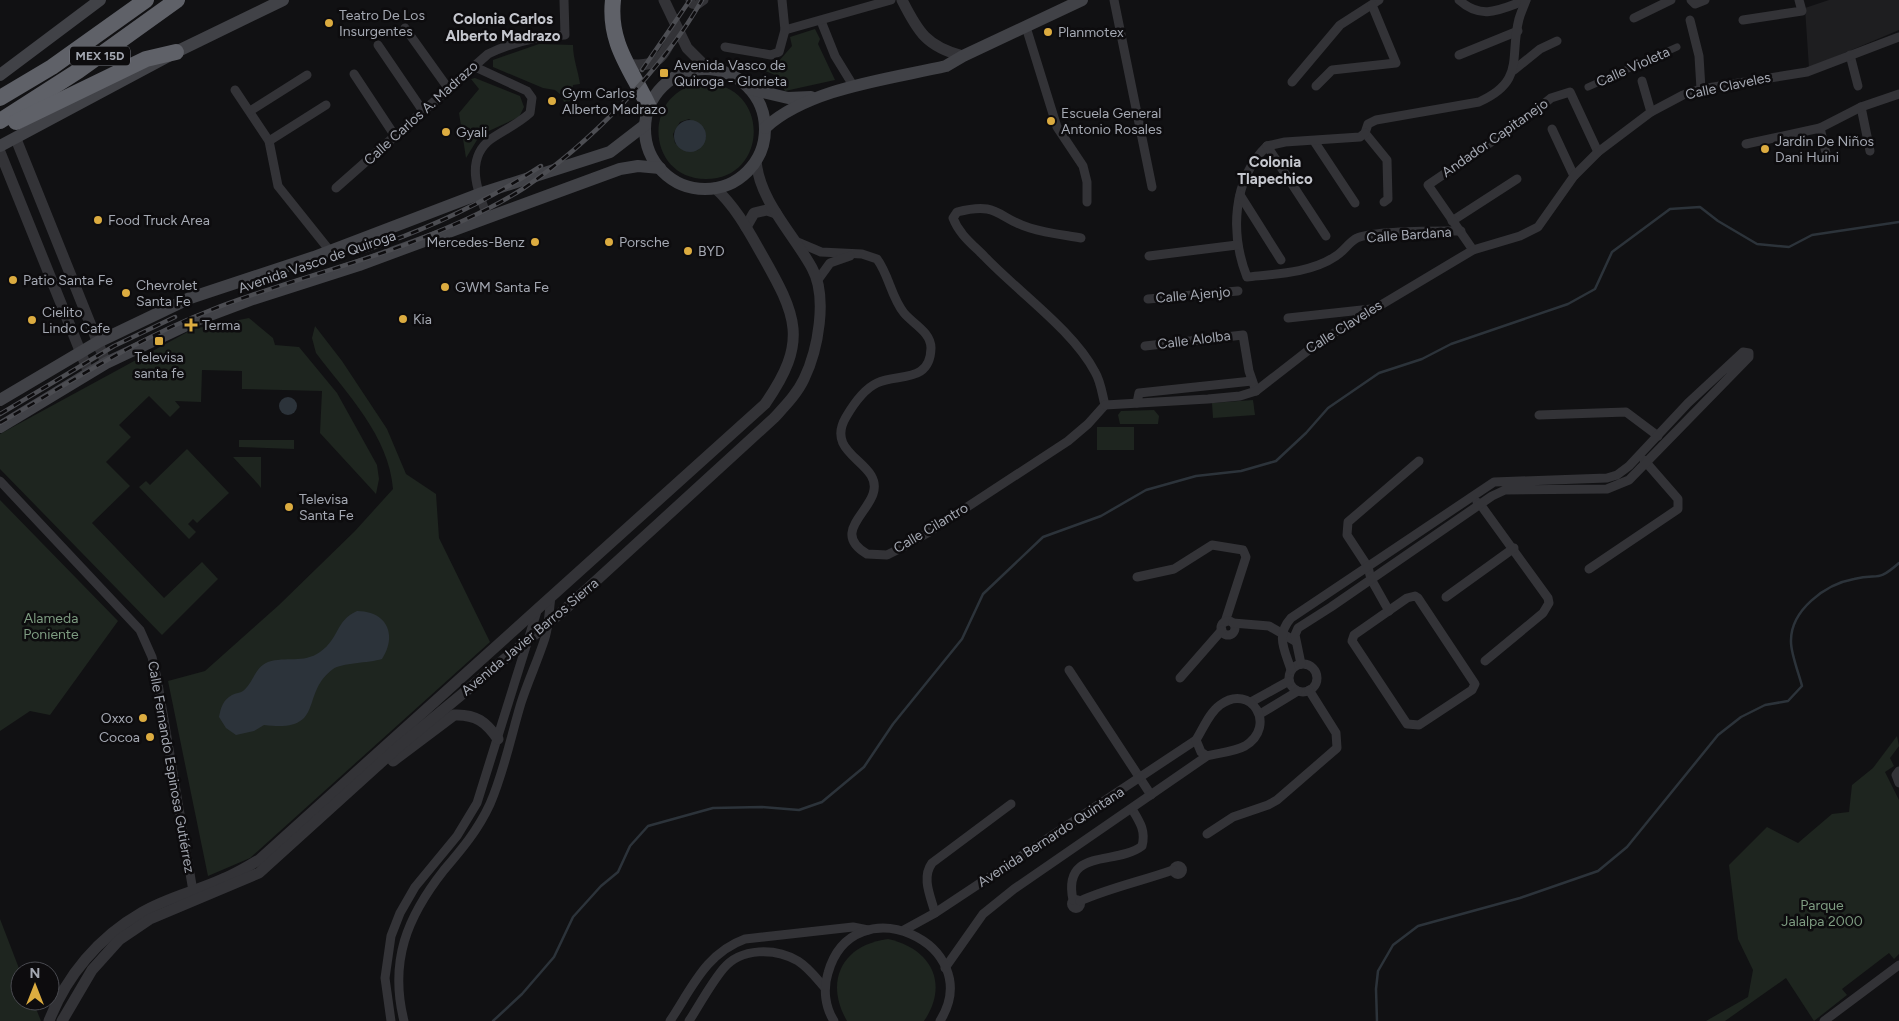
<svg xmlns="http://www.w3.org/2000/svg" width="1899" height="1021" font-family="Figtree,sans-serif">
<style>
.built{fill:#1e1e20}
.green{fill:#1e251f;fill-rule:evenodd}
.water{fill:#2c333a}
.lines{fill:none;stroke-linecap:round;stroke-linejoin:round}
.stream{stroke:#2c333a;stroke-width:2.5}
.pedestrian{stroke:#333337;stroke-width:7}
.minor{stroke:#333337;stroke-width:9}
.tertiary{stroke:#333337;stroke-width:11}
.secondary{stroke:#414247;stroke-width:12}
.motorway{stroke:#5f6168;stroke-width:16}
.rail-casing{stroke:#4c4d52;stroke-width:4.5}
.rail{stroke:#0d0c0e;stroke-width:2.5;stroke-dasharray:8;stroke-linecap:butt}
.poi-dot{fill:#dcac40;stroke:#0d0c0e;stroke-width:2}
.labels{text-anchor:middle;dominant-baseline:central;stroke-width:5;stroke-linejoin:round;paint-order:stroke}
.shield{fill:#0d0c0e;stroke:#777981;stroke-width:1}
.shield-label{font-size:12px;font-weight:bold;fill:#a4a8b2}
.poi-label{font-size:14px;fill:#a4a8b2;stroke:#0d0c0e;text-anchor:start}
.street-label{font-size:14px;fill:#a4a8b2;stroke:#0d0c0e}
.park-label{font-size:14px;fill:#7d9b80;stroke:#0d0c0e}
.neighbourhood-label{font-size:15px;font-weight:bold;fill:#c5c7ce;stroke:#0d0c0e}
</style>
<rect width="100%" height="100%" fill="#111113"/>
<polygon class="built" points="1829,0 1899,0 1899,30 1809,68 1805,8"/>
<g class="green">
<polygon points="815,29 820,39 818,44 835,80 785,91 775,75 763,70 779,61 792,46 790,37"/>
<path d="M 539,44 L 573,45 C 573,59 578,70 580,84 L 573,85 L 570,101 L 564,102 L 561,95 L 555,90 L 543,88 L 493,67 L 493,60 Z"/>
<polygon points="475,78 520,96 524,107 519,117 480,135 466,158 459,113 479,89 471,79"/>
<path d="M 704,83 C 771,84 769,179 706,179 C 645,179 641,89 704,83 ZM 689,119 L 704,128 L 706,137 L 698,150 L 688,152 L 675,143 L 673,134 L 680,122 Z"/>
<polygon points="249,318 273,338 275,345 299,347 337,393 377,465 379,479 376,494 320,433 322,391 242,389 242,371 202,370 201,402 175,401 180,407 170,417 149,396 119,425 131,437 106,462 130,486 92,523 164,598 202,562 218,579 162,635 0,469 0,434 193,329"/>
<path d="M 315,326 L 342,361 L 387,429 L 406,474 L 436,494 L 439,538 L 490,642 L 250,858 L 208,876 L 168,681 L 205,671 L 279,605 L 355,531 L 393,489 C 389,436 347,394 316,353 L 312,338 Z"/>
<polygon points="1253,400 1255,415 1213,418 1212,403"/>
<polygon points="1154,410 1159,416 1158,424 1120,424 1118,415 1121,411"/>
<rect x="1097" y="427" width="37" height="23"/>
<polygon points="239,440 294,440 294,449 239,447"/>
<polygon points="187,449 229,493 197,523 193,519 188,524 196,532 189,539 139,487 146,481 150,485"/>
<polygon points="233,457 261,457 261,488 258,484"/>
<polygon points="0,500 118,621 50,715 30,711 0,731"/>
<polygon points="1897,736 1899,746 1890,758 1894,766 1885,772 1899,800 1899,954 1894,959 1889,953 1842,989 1847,995 1814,1021 1786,978 1725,1021 1706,1021 1748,997 1753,970 1738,939 1729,865 1767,827 1798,843 1832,814 1849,812 1852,785 1873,768"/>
<polygon points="0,919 20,971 20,1001 33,1001 41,1021 0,1021"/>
<path d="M 888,939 C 930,948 950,983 924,1021 L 847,1021 C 824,981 842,945 888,939 Z"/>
</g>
<g class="water">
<circle cx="690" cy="136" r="16"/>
<circle cx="288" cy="406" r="9"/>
<path d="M 357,611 C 386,611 398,634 382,659 C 369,663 341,663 333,669 C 299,694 327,733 264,725 L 254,731 L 236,735 L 226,728 L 219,717 C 221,707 223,700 232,695 C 236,693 240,693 243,691 C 254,682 254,668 268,662 C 286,656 303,664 320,652 C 340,638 335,621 357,611 Z"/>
</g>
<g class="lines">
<g class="stream">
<polyline points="493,1021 522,994 554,957 573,917 601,886 618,872 630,846 648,826 713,808 762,807 799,810 822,802 864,767 893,724 962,639 983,594 1043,537 1101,516 1146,490 1196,476 1241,471 1276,461 1306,433 1328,408 1379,373 1422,359 1451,344 1568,304 1595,289 1612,252 1670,209 1700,207 1718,221 1757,244 1789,247 1812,235 1899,222"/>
<path d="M 1377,1021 L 1376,989 L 1378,971 L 1393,945 L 1418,926 L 1520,898 L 1598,871 L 1627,847 L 1718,735 L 1741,717 L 1765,705 L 1788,701 L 1802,686 C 1799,674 1791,654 1791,642 C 1790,610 1826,584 1854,579 C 1880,573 1876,583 1899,563"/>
</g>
<polyline class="pedestrian" points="1588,87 1677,47"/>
<g class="minor">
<polyline points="690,0 692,4 697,5 704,0"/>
<polyline points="1114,0 1152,187"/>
<path d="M 1459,0 C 1482,21 1501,9 1526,0"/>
<polyline points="1691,0 1695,4 1705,0"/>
<polyline points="1634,18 1671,0"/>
<polyline points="1690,20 1699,56 1701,89"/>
<polyline points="1743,20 1802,11 1799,0"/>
<polyline points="821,21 835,56 854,87"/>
<polyline points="1026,27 1057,127 1083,166 1087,182 1087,202"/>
<polyline points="405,28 448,88"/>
<polyline points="785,30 891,0"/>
<polyline points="378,45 423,111"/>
<polyline points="725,47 771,55 779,52 785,30 782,0"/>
<polyline points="1459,55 1518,31"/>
<polyline points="1850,55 1858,86"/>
<path d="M 473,66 L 527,91 L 532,98 L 530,113 C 518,124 504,130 491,139 C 464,159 478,193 488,218"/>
<polyline points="1514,70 1540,49 1557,41"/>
<polyline points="354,74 395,136"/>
<polyline points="1642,81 1651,112"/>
<polyline points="1292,82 1340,25 1379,0"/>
<polyline points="1316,86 1332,70 1396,63 1372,5"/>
<polyline points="235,90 269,141 278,186 330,251"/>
<polyline points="1861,107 1870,151"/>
<polyline points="250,111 307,75"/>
<polyline points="1820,128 1826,153"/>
<polyline points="1552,129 1574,176"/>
<path d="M 1365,133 L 1368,124 L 1376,120 L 1479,102 C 1526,81 1509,57 1519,19 C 1521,12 1524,6 1526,0"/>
<polyline points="1365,133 1387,160 1388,199 1384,202"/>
<polyline points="269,141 326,105"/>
<polyline points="1314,141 1355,203"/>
<polyline points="1746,144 1820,128 1861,107 1899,94"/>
<path d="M 1267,146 C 1232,180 1230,234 1247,277 C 1276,274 1311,273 1336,256 C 1344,251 1349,242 1357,238 C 1375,230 1439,231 1461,231"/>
<polyline points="1267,146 1326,236"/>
<polyline points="1267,146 1285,142 1360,137 1365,133"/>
<path d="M 336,188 L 488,54 C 511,43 539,36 565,35 L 564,0"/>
<polyline points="1240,195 1281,260"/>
<polyline points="1452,221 1517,179"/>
<path d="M 1081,238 C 1064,235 1046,233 1030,228 C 996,218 1000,201 957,212 L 953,218 C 959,234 972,244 984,256 C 1017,291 1073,330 1095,372 C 1101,382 1102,394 1105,405"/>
<path d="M 795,241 L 821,252 L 862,254 L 877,259 C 889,275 891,297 904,313 C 913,324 931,332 931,348 C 930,384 898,373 877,383 C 864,389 853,405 846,417 C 823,456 884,462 873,494 C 866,515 833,534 867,554 L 887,555 L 901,548 L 929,532 L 1068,441 L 1088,424 L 1105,405"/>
<polyline points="1473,250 1428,185 1528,117 1551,98 1570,92 1598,152"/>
<polyline points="1149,256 1237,245"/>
<polyline points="817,281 830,263 850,256"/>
<polyline points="1148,299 1238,291"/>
<polyline points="1288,318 1371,309"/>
<polyline points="1145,346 1243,335 1249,371 1256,391"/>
<polyline points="1137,403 1139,393 1252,381"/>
<polyline points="1105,405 1208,399 1240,396 1256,391 1319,342 1473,250 1520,236 1538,227 1574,176 1598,152 1651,112 1683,95 1701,89 1807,72 1899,37"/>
<polyline points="1539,415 1626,412 1658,436"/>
<polyline points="0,481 140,630 152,657 157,678 194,897"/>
<polyline points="1477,502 1480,504 1548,598 1549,603 1543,613 1485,661"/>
<polyline points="1589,569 1678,509 1678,499 1644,460"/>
<polyline points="1137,577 1174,569 1212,545 1243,550 1246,557 1225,622"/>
<polygon points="1415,596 1418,598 1475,684 1472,690 1419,725 1407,724 1352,641 1354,635 1407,598"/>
<polyline points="1446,597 1514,548"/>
<polyline points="1389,611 1371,579 1368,567 1347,535 1348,522 1419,461"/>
<circle cx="1228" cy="628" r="7"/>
<polyline points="1233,623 1269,626 1295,641"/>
<circle cx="1303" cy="678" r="14"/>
<polyline points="1069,670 1151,795"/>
<path d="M 1291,670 C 1285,650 1275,636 1291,618 L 1494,482 L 1607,478 L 1617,475 L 1629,466 L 1688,403 L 1743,352 L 1749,353 L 1749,357 L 1629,480 L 1607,489 L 1505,490 L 1492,496 L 1331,607 L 1298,628 L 1295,635 L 1301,664"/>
<polyline points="1180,678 1222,630"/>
<polyline points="1251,702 1289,681"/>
<polyline points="1260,714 1298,691"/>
<polyline points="1899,771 1896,775 1899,783"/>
<polyline points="1207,834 1233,817 1268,805 1277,800 1337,748 1336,733 1309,690"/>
<circle cx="1178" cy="870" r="4.5"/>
<circle cx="1076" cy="904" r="4.5"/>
<path d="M 1073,900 C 1062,847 1116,866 1142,846 C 1146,831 1140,822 1132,809"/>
<path d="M 1080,901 C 1109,888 1142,881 1173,870"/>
<path d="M 935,913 C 931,897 921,878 932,863 L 1011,804"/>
<polyline points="904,930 935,913 1196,740"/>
<path d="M 945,968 L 983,914 L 1014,889 L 1207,756 C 1218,753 1234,752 1245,746 C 1278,726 1251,682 1220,705 C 1209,713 1203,729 1196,740 L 1201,752 L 1207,756"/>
<polyline points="391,1021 385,978 391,936 400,913 415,887 457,836 477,803 538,608"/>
<path d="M 404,1021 C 389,961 407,917 444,870 C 462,849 478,830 490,804 C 504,772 511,736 521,703 C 528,681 538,660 545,638 C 549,625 549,610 551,597"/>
<path d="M 670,1021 C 692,988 706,953 745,939 L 853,927 L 868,930"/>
<path d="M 689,1021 C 700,1004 710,985 723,969 C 741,947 776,948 798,961 C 809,968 817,979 825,988"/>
<path d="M 834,1021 C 825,1007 823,989 828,973 C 853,883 988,944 940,1021"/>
<polyline points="1824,1021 1899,965"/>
</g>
<g class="tertiary">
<polyline points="664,0 687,48 708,69"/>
<path d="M 902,0 C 918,32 927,47 963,56"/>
<path d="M 626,64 C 660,69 664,56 676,28"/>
<polyline points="16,139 106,363"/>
<polyline points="0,152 89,373"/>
<polyline points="746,227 754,213 767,210 776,213"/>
<path d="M 393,761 L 454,715 C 476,714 486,722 498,739"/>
<path d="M 49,1021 C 66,976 99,937 141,913 C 167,897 198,891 225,878 C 237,873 248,866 259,860 L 765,404 C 809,341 797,316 761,253 C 748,230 735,206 715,188"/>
<path d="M 62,1021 L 92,970 L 119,940 L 150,919 L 259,873 L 397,748 L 563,611 L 774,418 C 785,406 797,394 804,379 C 818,350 828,297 812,268 C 793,233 760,202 756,161"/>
</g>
<g class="secondary">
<circle cx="705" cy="129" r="60"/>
<polyline points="0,75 100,0"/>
<polyline points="750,89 788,98 811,97"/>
<path d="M 765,128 C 808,88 890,79 946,66 L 963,56 L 1082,0"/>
<polyline points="0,146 176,52 283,0"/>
<polyline points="0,400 98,342 190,298 314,257 479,194 610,152 645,125"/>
<polyline points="0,427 106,363 197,320 253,299 359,265 620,169 638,166 660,168"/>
</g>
<g class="motorway">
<path d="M 613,0 C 608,44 632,70 649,107"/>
<polyline points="0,98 52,67 146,0"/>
<polyline points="0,121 78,71 177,0"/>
<polyline points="16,122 146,59 176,52"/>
</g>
<defs>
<g id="rail">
<polyline points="642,70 690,0"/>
<path d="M 366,250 C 428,229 486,202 541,166"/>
<polyline points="0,414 114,346 175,317"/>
<path d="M 0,423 C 69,383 136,339 211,310 C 274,285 339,269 402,246 C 443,230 487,212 524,188 C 589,144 663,69 702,0"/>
</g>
</defs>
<use href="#rail" class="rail-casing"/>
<use href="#rail" class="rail"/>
</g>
<g class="poi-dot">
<circle cx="329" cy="23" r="5"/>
<circle cx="1048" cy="32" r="5"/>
<rect x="659" y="68" width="10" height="10" rx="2.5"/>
<circle cx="552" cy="101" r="5"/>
<circle cx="1051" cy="121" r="5"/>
<circle cx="446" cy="132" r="5"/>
<circle cx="1765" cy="149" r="5"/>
<circle cx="98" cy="220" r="5"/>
<circle cx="535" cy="242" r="5"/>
<circle cx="609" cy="242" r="5"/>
<circle cx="688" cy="251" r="5"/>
<circle cx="13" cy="280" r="5"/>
<circle cx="445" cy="287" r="5"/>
<circle cx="126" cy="293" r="5"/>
<circle cx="403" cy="319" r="5"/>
<circle cx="32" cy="320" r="5"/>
<path d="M188.5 317.5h5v5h5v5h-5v5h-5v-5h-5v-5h5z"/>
<rect x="154" y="336" width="10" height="10" rx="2.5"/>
<circle cx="289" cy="507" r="5"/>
<circle cx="143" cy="718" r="5"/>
<circle cx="150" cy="737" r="5"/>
</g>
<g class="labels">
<rect class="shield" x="70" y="46.5" width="60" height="19" rx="4"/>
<g class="shield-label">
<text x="100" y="56">MEX 15D</text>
</g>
<g class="poi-label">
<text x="339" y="15">Teatro De Los<tspan x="339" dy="16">Insurgentes</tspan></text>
<text x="1058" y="32">Planmotex</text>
<text x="674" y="65">Avenida Vasco de<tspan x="674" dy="16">Quiroga - Glorieta</tspan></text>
<text x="562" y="93">Gym Carlos<tspan x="562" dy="16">Alberto Madrazo</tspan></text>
<text x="1061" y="113">Escuela General<tspan x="1061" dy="16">Antonio Rosales</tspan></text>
<text x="456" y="132">Gyali</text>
<text x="1775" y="141">Jardin De Niños<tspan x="1775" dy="16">Dani Huini</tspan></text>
<text x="108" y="220">Food Truck Area</text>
<text x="525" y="242" text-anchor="end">Mercedes-Benz</text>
<text x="619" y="242">Porsche</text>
<text x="698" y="251">BYD</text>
<text x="23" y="280">Patio Santa Fe</text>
<text x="136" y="285">Chevrolet<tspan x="136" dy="16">Santa Fe</tspan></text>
<text x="455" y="287">GWM Santa Fe</text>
<text x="42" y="312">Cielito<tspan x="42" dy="16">Lindo Cafe</tspan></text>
<text x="413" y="319">Kia</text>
<text x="202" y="325">Terma</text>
<text x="159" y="357" text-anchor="middle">Televisa<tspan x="159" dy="16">santa fe</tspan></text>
<text x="299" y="499">Televisa<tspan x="299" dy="16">Santa Fe</tspan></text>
<text x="133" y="718" text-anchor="end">Oxxo</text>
<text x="140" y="737" text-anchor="end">Cocoa</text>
</g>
<g class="street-label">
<text transform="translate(1633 67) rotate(-24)">Calle Violeta</text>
<text transform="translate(1728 86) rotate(-12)">Calle Claveles</text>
<text transform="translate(421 113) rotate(-42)">Calle Carlos A. Madrazo</text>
<text transform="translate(1495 138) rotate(-35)">Andador Capitanejo</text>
<text transform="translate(1409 235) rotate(-4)">Calle Bardana</text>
<text transform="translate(317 262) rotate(-19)">Avenida Vasco de Quiroga</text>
<text transform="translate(1193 295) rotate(-5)">Calle Ajenjo</text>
<text transform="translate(1344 327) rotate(-32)">Calle Claveles</text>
<text transform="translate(1194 340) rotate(-7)">Calle Alolba</text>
<text transform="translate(931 528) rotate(-31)">Calle Cilantro</text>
<text transform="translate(530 637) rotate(-40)">Avenida Javier Barros Sierra</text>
<text transform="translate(171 767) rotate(80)">Calle Fernando Espinosa Gutiérrez</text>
<text transform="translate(1051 837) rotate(-33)">Avenida Bernardo Quintana</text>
</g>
<g class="park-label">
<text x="51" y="618">Alameda<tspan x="51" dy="16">Poniente</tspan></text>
<text x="1822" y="905">Parque<tspan x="1822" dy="16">Jalalpa 2000</tspan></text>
</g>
<g class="neighbourhood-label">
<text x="503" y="19">Colonia Carlos<tspan x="503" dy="17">Alberto Madrazo</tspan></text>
<text x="1275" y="162">Colonia<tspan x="1275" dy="17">Tlapechico</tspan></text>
</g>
</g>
<g transform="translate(35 986)"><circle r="24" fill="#0d0c0e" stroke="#494a50"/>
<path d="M0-4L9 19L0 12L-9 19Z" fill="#dcac40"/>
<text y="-8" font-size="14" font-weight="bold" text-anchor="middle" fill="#a4a8b2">N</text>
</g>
</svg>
